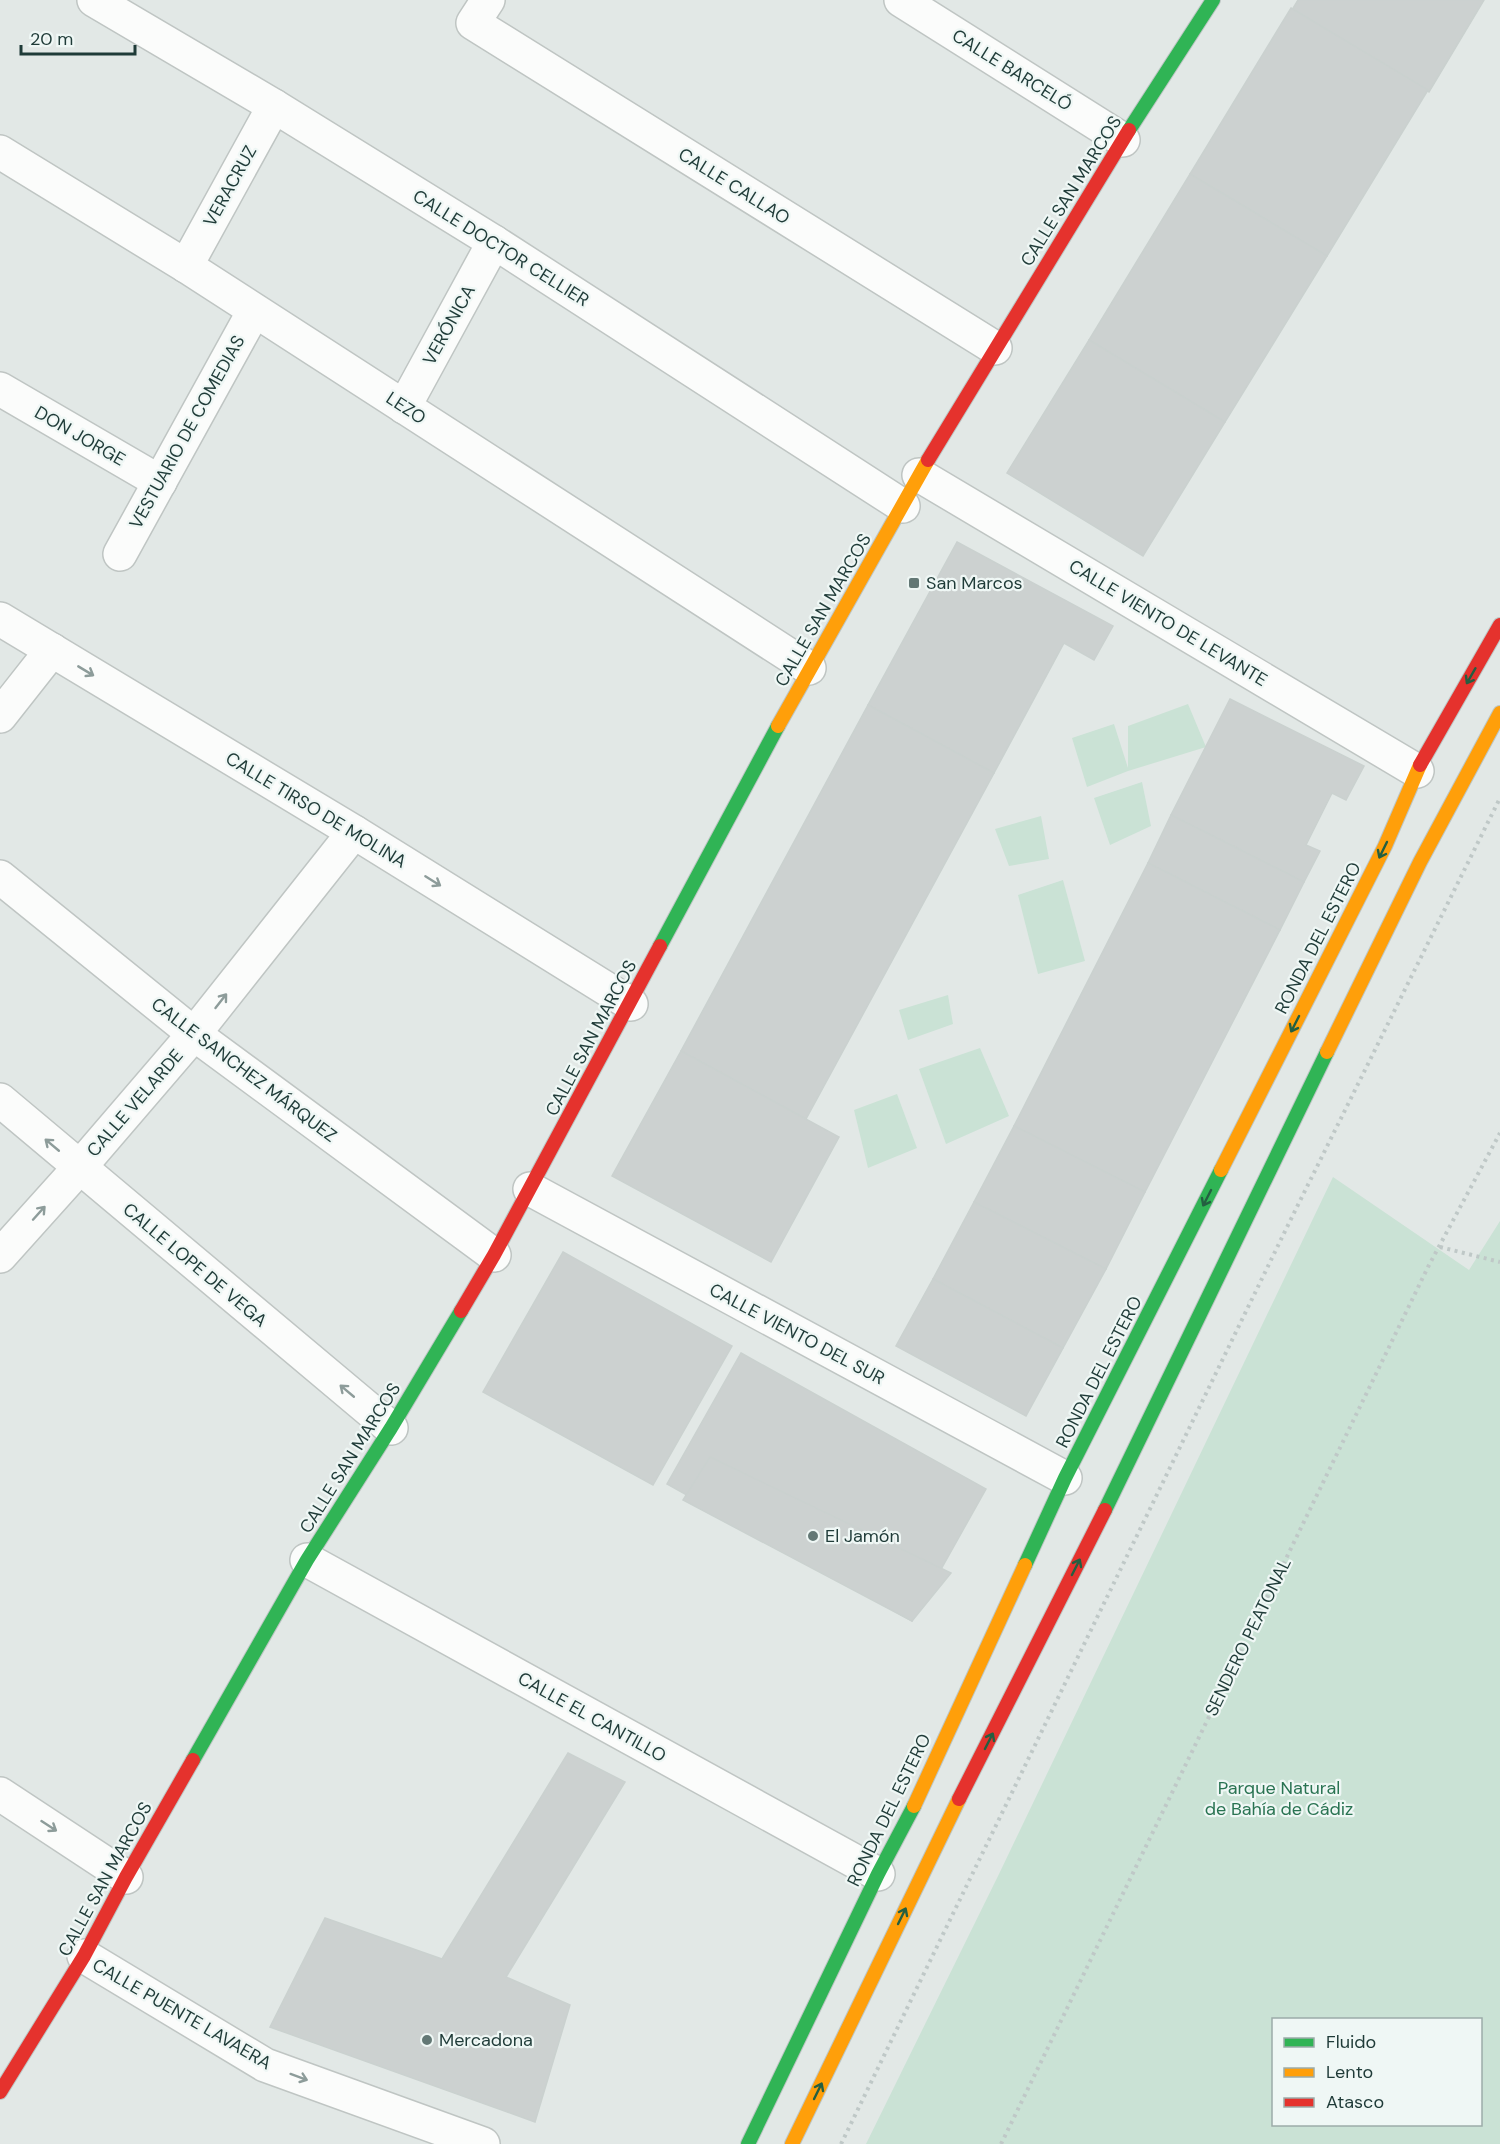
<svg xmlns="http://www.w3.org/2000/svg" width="1500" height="2144" font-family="'DM Sans',sans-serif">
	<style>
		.green { fill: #cae2d5; fill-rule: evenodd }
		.building { fill: #ccd1d0; stroke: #cad1cf; stroke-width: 1.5 }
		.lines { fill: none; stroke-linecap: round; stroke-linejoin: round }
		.street-casing { stroke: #bfc5c3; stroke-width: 36 }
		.fast-casing { stroke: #bdc6c4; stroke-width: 16 }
		.slow-casing { stroke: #bdc6c4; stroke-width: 16 }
		.jam-casing { stroke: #bdc6c4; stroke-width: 16 }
		.path { stroke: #bfc8c7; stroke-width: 4; stroke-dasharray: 3 4.5; stroke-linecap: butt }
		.street { stroke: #fbfcfb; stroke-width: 33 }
		.fast { stroke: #30b455; stroke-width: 14 }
		.slow { stroke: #ff9f0a; stroke-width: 14 }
		.jam { stroke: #e5322d; stroke-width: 14 }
		.oneway { stroke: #8d9c9a }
		.oneway2 { stroke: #245f41 }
		.poi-dot { fill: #637875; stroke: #eff7f5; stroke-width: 2 }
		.labels { text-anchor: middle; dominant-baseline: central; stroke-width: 4.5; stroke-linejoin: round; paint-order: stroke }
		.street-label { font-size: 18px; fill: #1f3b38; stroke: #eff7f5 }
		.poi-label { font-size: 18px; fill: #1f3b38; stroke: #eff7f5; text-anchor: start }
		.park-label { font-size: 18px; fill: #297352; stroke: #eff7f5 }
	</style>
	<rect width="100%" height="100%" fill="#e2e8e6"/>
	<g class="green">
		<path d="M1188,704L1206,747L1128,771L1087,787L1072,738L1114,724L1128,768V726Z"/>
		<path d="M1142,782L1151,826L1110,845L1094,798Z"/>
		<path d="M1041,816L1049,859L1009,866L995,829Z"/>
		<path d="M1063,880L1085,961L1038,974L1018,895Z"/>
		<path d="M948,995L953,1024L908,1040L899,1010Z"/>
		<path d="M980,1048L1009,1116L946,1144L919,1069Z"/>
		<path d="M897,1094L917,1148L868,1168L854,1110Z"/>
		<path d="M1333,1177L1469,1270L1500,1221V2144H866L999,1874ZM1274,2020H1480V2124H1274Z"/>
	</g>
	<g class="building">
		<path d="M1298,0H1484L1429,92L1292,10Z"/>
		<path d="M1291,8L1428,90L1327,256L1190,174Z"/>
		<path d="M1190,174L1327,256L1225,422L1089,340Z"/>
		<path d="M1089,340L1225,422L1143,556L1007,473Z"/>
		<path d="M957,542L1113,626L1094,660L1064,643L994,773L868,705Z"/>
		<path d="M1230,699L1364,766L1346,800L1332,793L1306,845L1320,851L1304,882L1171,815Z"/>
		<path d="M868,705L994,773L806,1119L681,1051Z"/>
		<path d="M1171,815L1304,882L1280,930L1148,863Z"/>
		<path d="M1148,863L1280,930L1145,1192L1014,1126Z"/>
		<path d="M681,1051L839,1137L771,1262L612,1176Z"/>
		<path d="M1014,1126L1145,1192L1106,1269L974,1202Z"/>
		<path d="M974,1202L1106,1269L1063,1348L933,1279Z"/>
		<path d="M563,1252L732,1346L653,1485L483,1392Z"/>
		<path d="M933,1279L1063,1348L1026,1416L896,1346Z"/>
		<path d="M741,1353L986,1489L912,1621L667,1484Z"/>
		<path d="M710,1457L951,1573L912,1621L683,1500Z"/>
		<path d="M568,1753L625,1782L506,1977L570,2005L535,2122L270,2027L325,1918L442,1959Z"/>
	</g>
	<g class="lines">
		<defs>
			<g id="street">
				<path d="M94,0L274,106L494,242L903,506"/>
				<path d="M488,0L473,23L995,348"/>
				<path d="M901,0L1123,140"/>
				<path d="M0,152L186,266L809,668"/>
				<path d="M186,266L274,106"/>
				<path d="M0,389L160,482"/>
				<path d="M404,407L494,242"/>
				<path d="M919,475L1417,771"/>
				<path d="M120,554L254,311"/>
				<path d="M0,619L354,832L631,1004"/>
				<path d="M0,716L52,650"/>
				<path d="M0,877L194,1034L494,1255"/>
				<path d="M0,1100L391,1428"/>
				<path d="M530,1189L1065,1478"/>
				<path d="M0,1256L79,1168L194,1034L354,832"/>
				<path d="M307,1560L878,1874"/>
				<path d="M0,1794L126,1877"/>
				<path d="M84,1956L265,2065L483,2144"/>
			</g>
			<g id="fast">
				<path d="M1129,130L1213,0"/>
				<path d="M660,946L778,726"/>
				<path d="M1105,1510L1327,1052"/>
				<path d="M1025,1565L1065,1478L1221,1170"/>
				<path d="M193,1760L307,1560L391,1428L461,1311"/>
				<path d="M748,2144L878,1874L914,1806"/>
			</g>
			<g id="slow">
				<path d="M778,726L928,460"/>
				<path d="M1327,1052L1420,862L1500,713"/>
				<path d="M1221,1170L1385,846L1420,765"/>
				<path d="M914,1806L1025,1565"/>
				<path d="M792,2144L959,1799"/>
			</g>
			<g id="jam">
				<path d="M928,460L1129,130"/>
				<path d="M1420,765L1500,625"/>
				<path d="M461,1311L494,1255L660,946"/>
				<path d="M959,1799L1105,1510"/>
				<path d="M0,2092L84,1956L126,1877L193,1760"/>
			</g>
		</defs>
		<use href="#street" class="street-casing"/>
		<use href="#fast" class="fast-casing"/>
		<use href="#slow" class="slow-casing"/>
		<use href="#jam" class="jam-casing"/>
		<g class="path">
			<path d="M1440,1247L1500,1262"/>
			<path d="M841,2144L1289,1223L1500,798"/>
			<path d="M1001,2144L1428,1267L1500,1133"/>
		</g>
		<use href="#street" class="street"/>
		<use href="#fast" class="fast"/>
		<use href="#slow" class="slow"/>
		<use href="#jam" class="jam"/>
	</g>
	<defs><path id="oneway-shaft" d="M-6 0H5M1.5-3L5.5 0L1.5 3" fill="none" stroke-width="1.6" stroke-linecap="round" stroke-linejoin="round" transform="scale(1.5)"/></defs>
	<g class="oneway">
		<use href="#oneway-shaft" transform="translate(86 671) rotate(31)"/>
		<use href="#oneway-shaft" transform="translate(433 881) rotate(32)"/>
		<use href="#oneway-shaft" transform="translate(221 1001) rotate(-52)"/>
		<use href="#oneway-shaft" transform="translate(52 1145) rotate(-140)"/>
		<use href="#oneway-shaft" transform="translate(39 1213) rotate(-48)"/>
		<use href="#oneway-shaft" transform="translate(347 1391) rotate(-140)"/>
		<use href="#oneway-shaft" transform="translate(49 1826) rotate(33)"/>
		<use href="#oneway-shaft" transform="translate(299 2077) rotate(20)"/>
	</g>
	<g class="oneway2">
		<use href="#oneway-shaft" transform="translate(1471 676) rotate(120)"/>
		<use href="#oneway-shaft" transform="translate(1383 850) rotate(116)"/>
		<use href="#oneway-shaft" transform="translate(1295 1024) rotate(117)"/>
		<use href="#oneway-shaft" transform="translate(1207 1198) rotate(117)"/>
		<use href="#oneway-shaft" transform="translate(1076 1567) rotate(-63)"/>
		<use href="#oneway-shaft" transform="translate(989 1741) rotate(-63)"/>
		<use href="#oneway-shaft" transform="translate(902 1916) rotate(-64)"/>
		<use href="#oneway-shaft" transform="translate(818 2091) rotate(-64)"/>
	</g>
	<g class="poi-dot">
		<rect x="908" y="577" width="12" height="12" rx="3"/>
		<circle cx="813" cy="1536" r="6"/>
		<circle cx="427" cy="2040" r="6"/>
	</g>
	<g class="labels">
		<g class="street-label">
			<text transform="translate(1012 70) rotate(32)">CALLE BARCELÓ</text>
			<text transform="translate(230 186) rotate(-61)">VERACRUZ</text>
			<text transform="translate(734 186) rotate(32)">CALLE CALLAO</text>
			<text transform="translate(1071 191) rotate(-58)">CALLE SAN MARCOS</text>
			<text transform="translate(501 248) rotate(32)">CALLE DOCTOR CELLIER</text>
			<text transform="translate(449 325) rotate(-61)">VERÓNICA</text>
			<text transform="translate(406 408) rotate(33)">LEZO</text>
			<text transform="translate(187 432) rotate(-61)">VESTUARIO DE COMEDIAS</text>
			<text transform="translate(80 436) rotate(30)">DON JORGE</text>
			<text transform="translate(823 610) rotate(-60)">CALLE SAN MARCOS</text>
			<text transform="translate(1168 623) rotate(31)">CALLE VIENTO DE LEVANTE</text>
			<text transform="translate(316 810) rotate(31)">CALLE TIRSO DE MOLINA</text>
			<text transform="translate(1318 938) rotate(-63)">RONDA DEL ESTERO</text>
			<text transform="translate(591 1038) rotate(-62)">CALLE SAN MARCOS</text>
			<text transform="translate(244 1070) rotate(37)">CALLE SANCHEZ MÁRQUEZ</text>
			<text transform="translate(135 1103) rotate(-49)">CALLE VELARDE</text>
			<text transform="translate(195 1265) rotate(40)">CALLE LOPE DE VEGA</text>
			<text transform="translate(797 1334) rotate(28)">CALLE VIENTO DEL SUR</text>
			<text transform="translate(1099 1372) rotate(-63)">RONDA DEL ESTERO</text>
			<text transform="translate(350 1458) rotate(-58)">CALLE SAN MARCOS</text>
			<text transform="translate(1248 1637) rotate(-64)">SENDERO PEATONAL</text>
			<text transform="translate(592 1717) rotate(29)">CALLE EL CANTILLO</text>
			<text transform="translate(889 1810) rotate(-64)">RONDA DEL ESTERO</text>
			<text transform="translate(105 1879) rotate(-61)">CALLE SAN MARCOS</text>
			<text transform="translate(182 2014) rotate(30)">CALLE PUENTE LAVAERA</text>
		</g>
		<g class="poi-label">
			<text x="926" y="583">San Marcos</text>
			<text x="825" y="1536">El Jamón</text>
			<text x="439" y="2040">Mercadona</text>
		</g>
		<g class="park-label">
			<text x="1279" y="1788">Parque Natural<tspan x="1279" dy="21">de Bahía de Cádiz</tspan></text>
		</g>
	</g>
	<rect x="1272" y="2018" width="210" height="108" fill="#eff7f5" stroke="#9caca9" stroke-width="1.5"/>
	<rect x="1284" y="2038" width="30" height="9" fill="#30b455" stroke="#9caca9" stroke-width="1.5"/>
	<text x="1326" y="2048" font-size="18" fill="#1f3b38">Fluido</text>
	<rect x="1284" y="2068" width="30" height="9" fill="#ff9f0a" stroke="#9caca9" stroke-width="1.5"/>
	<text x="1326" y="2078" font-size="18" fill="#1f3b38">Lento</text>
	<rect x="1284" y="2098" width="30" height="9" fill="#e5322d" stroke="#9caca9" stroke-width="1.5"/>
	<text x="1326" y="2108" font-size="18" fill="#1f3b38">Atasco</text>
	<path d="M21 45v9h114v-9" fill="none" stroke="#1f3b38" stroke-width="3"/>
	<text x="30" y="45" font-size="18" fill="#1f3b38" stroke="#eff7f5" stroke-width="4.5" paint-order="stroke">20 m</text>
</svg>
